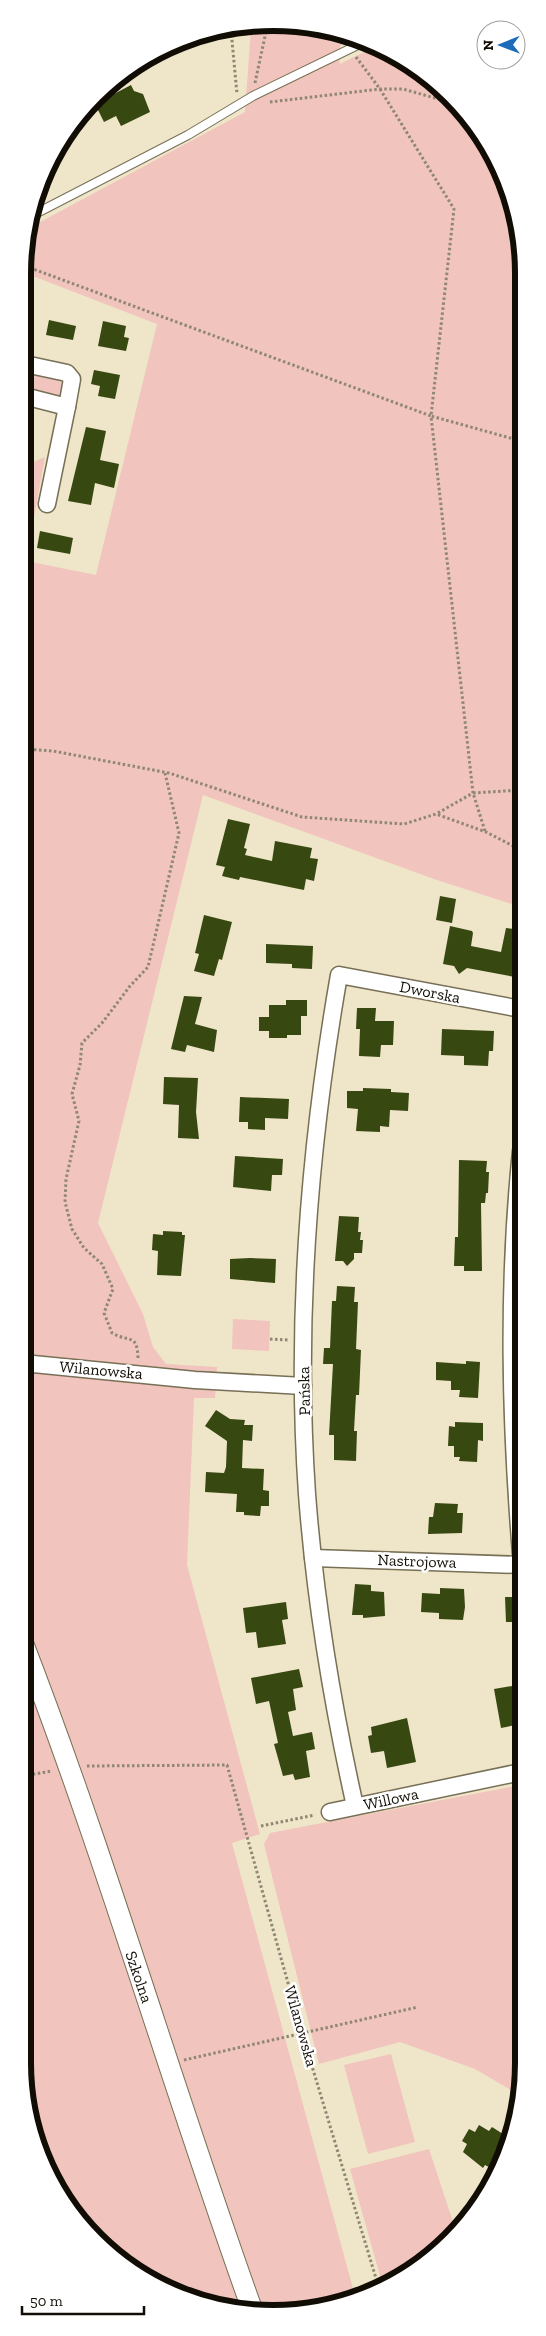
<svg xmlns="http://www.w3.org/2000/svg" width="546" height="2336" font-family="'Zilla Slab',serif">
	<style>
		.green { fill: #f1c4bd }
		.building { fill: #384811 }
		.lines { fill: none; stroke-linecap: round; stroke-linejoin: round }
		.service-casing { stroke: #776f56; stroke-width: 10 }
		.minor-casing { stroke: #776f56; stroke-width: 19 }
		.tertiary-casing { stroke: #776f56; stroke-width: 22 }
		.path { stroke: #8f8774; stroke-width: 3; stroke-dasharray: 2.5 2.5; stroke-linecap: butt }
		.service { stroke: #fff; stroke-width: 8 }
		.minor { stroke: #fff; stroke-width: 16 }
		.tertiary { stroke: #fff; stroke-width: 20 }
		.labels { text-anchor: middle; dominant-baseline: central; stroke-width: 5; stroke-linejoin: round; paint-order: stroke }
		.street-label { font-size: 16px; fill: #110d05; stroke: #fff }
		.rim { fill: none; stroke: #110d05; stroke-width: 6 }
	</style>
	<rect width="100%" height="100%" fill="#efe5c9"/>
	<g class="green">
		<path d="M306,25L346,37L338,50L340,64L376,46L384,48L450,96L498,162L521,241V907L434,879L203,795L98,1223L143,1314L153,1347L166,1364L217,1367L215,1398H194L187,1565L260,1834L232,1843L355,2296L338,2305L256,2313L162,2288L85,2228L41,2159L23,2063L24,466L45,457L26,561L96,575L157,324L25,273V240L29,228L245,112L251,28Z"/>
		<path d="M25,373L60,380L64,386L61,395L56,397L25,390Z"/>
		<path d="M233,1319L270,1321L269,1351L232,1349Z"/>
		<path d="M521,1785V2096L475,2069L400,2042L319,2064L264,1844L270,1833Z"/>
		<path d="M391,2054L415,2142L368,2154L344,2065Z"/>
		<path d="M429,2149L455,2228L426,2262L382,2283L350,2169Z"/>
	</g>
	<g class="building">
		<path d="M131,85L134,91L143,94L150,112L121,126L116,116L104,122L95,104Z"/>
		<path d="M49,320L76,326L73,340L46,335Z"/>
		<path d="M103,321L126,326L124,337L129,338L126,351L98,346Z"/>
		<path d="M94,370L120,375L115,399L98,396L100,386L91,384Z"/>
		<path d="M86,427L106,431L100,460L119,464L114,488L95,483L91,505L68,501Z"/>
		<path d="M40,531L73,538L70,554L37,548Z"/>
		<path d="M228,819L250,824L244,848L247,849L245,855L272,861L275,841L312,848L310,858L318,859L314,881L306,879L304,890L240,877L239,880L222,876L225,867L216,865Z"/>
		<path d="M440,896L456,899L452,923L436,920Z"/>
		<path d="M204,915L232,922L222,960L219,959L214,976L194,971L199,954L195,953Z"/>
		<path d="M450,926L472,931L473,933L471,946L501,952L506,928L521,930V963L518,962L515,977L467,968L459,974L454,966L443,964Z"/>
		<path d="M266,944L313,946L312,969L292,968V964L266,963Z"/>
		<path d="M184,996L202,997L195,1024L217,1030L214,1052L187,1045L185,1052L171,1049Z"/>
		<path d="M286,1000H307V1016H301V1035H287V1038H269V1031H259V1017H269V1005H286Z"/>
		<path d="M357,1008H376L375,1021H394L393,1045H381L380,1057L359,1056L360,1029H356Z"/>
		<path d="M442,1029L494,1031L493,1051H489L488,1066L464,1065V1056L441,1055Z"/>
		<path d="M164,1077L198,1078L196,1112L199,1139L178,1138L179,1105L163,1104Z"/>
		<path d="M363,1088L391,1089V1092L409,1093L408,1111L390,1110L389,1127L380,1126V1132L356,1131L358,1109L347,1108V1091H363Z"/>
		<path d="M240,1097L289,1099L288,1119L265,1118V1130L248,1129V1122H239Z"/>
		<path d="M235,1156L283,1159L282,1175H272L271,1191L233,1187Z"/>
		<path d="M459,1160L487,1161L486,1172H489L488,1193H486L485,1203H481L482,1271H464V1266H454L455,1237H458Z"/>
		<path d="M339,1216L359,1217L358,1232H361L360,1240H363L362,1253H354V1259L347,1266L343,1261H335Z"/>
		<path d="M163,1231L182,1232V1235H185L181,1276L157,1275L158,1251L152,1250L153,1234L163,1235Z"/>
		<path d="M250,1258L276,1259L275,1283L230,1279V1259Z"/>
		<path d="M337,1286L355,1287L354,1302H358L356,1349L361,1350L359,1395H356L354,1431H357L356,1461L334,1460V1435H329L333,1364H323L324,1348H330L332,1301H336Z"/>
		<path d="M466,1361L480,1362L478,1398L459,1397L460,1390H451V1381L436,1380V1362L466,1364Z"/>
		<path d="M216,1410L230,1419L245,1420L244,1425H253L252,1441L243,1440L242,1468L264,1469L263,1490L269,1491V1506H261L260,1516L244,1515V1512H236L237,1494L205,1492L206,1472L224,1473L226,1467L227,1441L205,1426Z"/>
		<path d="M455,1422L483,1423V1441L478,1440L477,1462L459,1461L460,1457H454V1446H448L449,1426L455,1427Z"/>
		<path d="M435,1503L458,1504L457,1513H463L462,1533L428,1534L429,1517H433Z"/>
		<path d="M355,1584L371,1585V1591L384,1592L385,1616L363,1618V1615H352Z"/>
		<path d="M440,1588L464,1589L465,1607L463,1620L439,1619V1613L421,1612L422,1593L440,1594Z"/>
		<path d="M505,1597H521V1622H506Z"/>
		<path d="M286,1602L288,1619L282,1620L286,1644L258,1648L256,1632L246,1633L243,1608Z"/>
		<path d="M299,1669L303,1687L293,1689L296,1710L288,1712L293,1736L312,1732L315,1749L306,1751L310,1777L295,1780L293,1774L283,1776L274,1744L278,1743L269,1701L256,1704L251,1678Z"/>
		<path d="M512,1686L515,1698L521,1696V1724L501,1728L494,1689Z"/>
		<path d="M407,1718L416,1762L387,1768L384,1751L371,1753L368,1736L372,1735L371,1727Z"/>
		<path d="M479,2125L489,2131L492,2127L503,2134L501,2138L506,2141L496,2171L485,2165L483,2168L463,2152L467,2144L462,2141L469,2129L475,2132Z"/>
	</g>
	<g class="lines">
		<defs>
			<path id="service" d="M33,215L188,135L253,96L364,42"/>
			<g id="minor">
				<path d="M24,396L67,407L72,379L67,373L25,364"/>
				<path d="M47,504L67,407"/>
				<path d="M23,1363L195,1380L303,1386"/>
				<path d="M521,1554C510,1418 507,1287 521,1151"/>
				<path d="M313,1558L521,1565"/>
				<path d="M355,1806C332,1703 315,1600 307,1494C295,1320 309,1147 339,975L521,1009"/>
				<path d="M330,1812L521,1772"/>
			</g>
			<path id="tertiary" d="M23,1643C108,1863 173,2090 253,2312"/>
		</defs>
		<use href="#service" class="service-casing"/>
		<use href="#minor" class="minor-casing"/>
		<use href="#tertiary" class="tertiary-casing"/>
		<g class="path">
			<path d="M231,30L237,94"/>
			<path d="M356,57L380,89L454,209L431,416L521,441"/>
			<path d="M255,83L267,27"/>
			<path d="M270,102L380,89H403L456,104"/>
			<path d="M25,266L431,416L473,793L436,814"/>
			<path d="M24,749L53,751L169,773L302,817L404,824L436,814L486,832L521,850"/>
			<path d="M485,831L473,793L521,790"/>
			<path d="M270,1339L289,1340"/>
			<path d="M138,1358C137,1333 130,1343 112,1333L104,1313L113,1289L102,1264L84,1248L72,1229L65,1202L66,1179L79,1121L72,1094L80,1065L82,1043L102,1023L130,986L148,967L179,833L165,773"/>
			<path d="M87,1766L227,1765L302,2033L378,2285"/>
			<path d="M23,1776L52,1771"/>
			<path d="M261,1826L315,1815"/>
			<path d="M184,2060L418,2007"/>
		</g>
		<use href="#service" class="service"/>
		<use href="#minor" class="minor"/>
		<use href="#tertiary" class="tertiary"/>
	</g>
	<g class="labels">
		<g class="street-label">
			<text transform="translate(430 992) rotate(11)">Dworska</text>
			<text transform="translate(101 1370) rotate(5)">Wilanowska</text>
			<text transform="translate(304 1391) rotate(-91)">Pańska</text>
			<text transform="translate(417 1561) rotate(2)">Nastrojowa</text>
			<text transform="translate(391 1799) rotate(-12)">Willowa</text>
			<text transform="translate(139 1977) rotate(71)">Szkolna</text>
			<text transform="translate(301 2026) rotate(74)">Wilanowska</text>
		</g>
	</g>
	<path d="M0 0H546V2336H0ZM273 31H273A242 242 0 0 1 515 273V2063A242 242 0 0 1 273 2305H273A242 242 0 0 1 31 2063V273A242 242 0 0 1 273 31Z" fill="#fff" fill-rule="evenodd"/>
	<path class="rim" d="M273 31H273A242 242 0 0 1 515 273V2063A242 242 0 0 1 273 2305H273A242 242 0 0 1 31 2063V273A242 242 0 0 1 273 31Z"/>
	<g transform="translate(501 45) rotate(269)"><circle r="24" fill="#ffffff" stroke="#a09e9b"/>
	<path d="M0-4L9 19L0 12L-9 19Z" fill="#1e6bba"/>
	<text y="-8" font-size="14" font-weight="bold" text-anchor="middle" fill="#110d05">N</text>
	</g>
	<path d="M22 2306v8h122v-8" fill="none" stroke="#110d05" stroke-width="2.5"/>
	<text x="30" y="2306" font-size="15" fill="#110d05" stroke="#ffffff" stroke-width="4" paint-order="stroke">50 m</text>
</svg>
